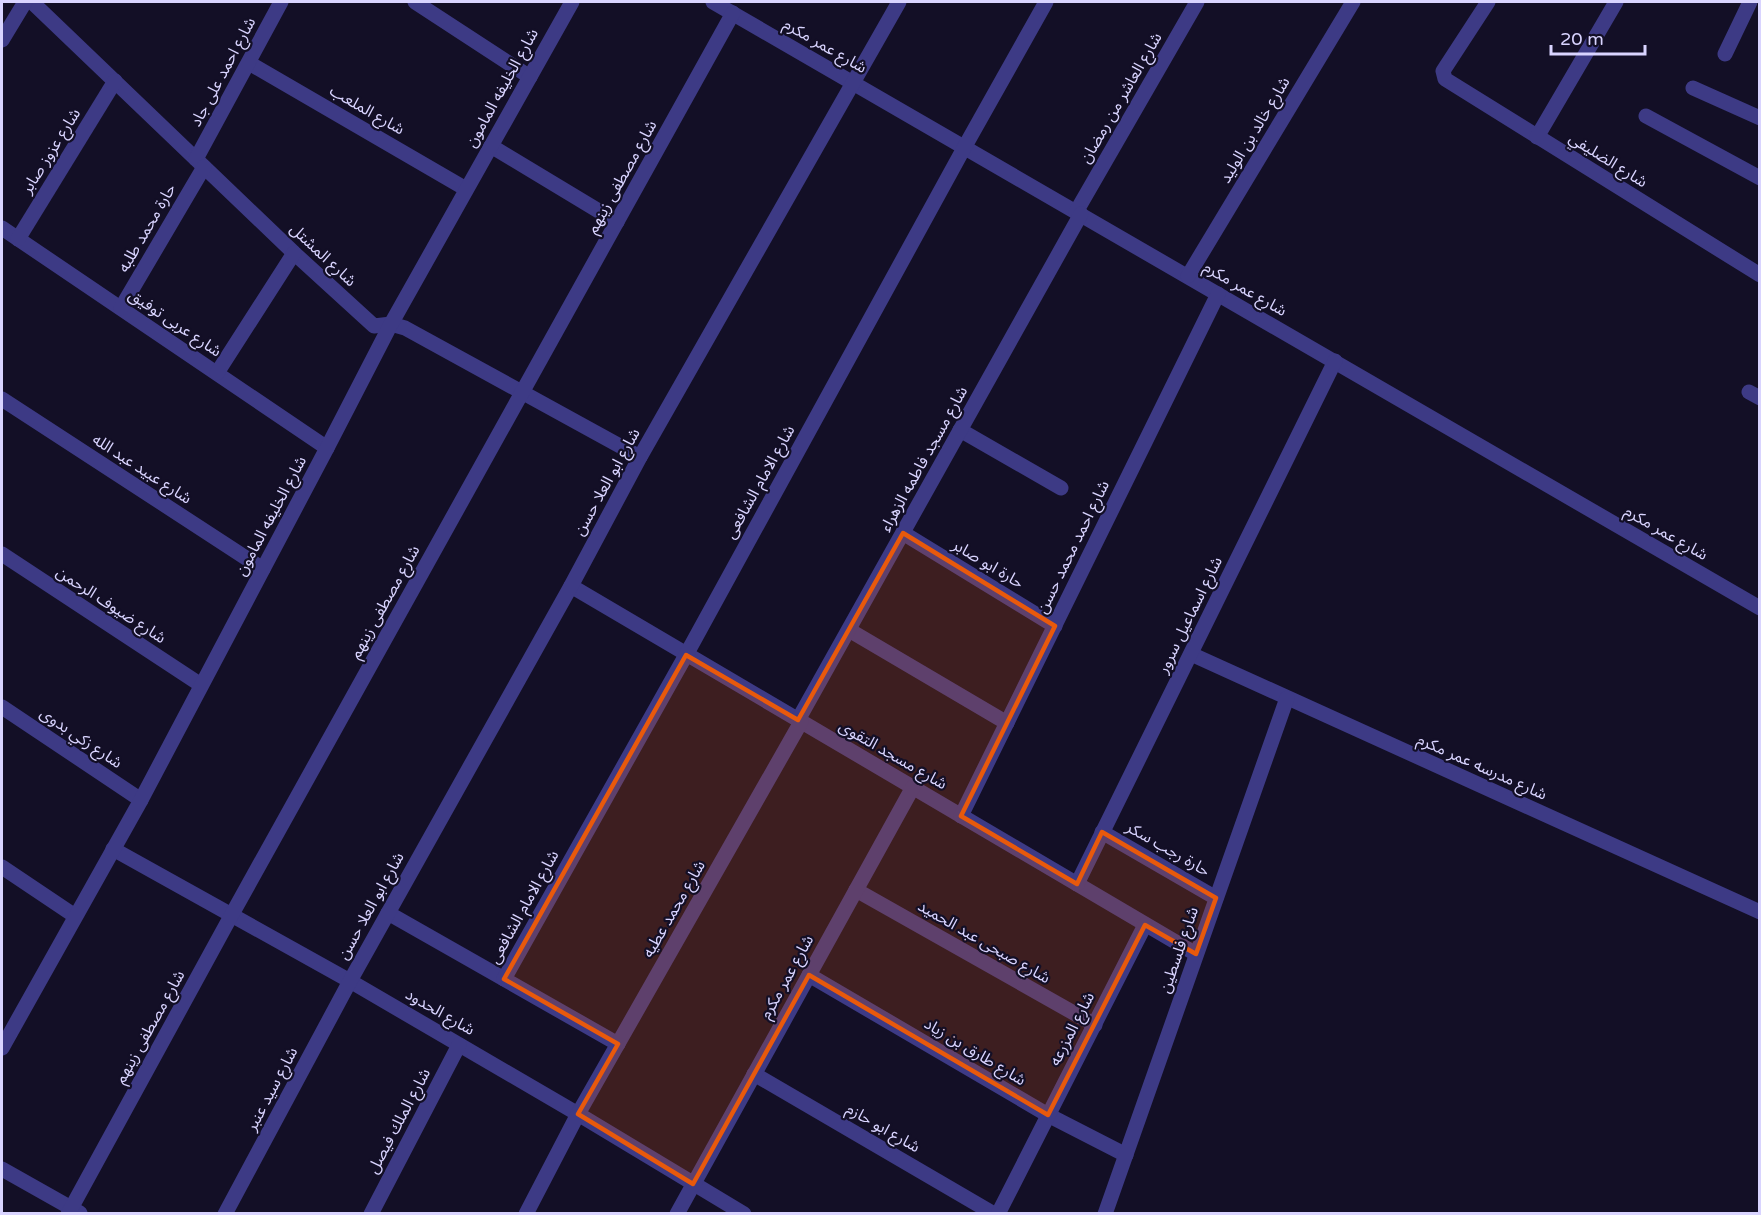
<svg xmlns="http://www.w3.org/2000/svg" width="1761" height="1215" font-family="'Varela Round','Noto Sans Arabic',sans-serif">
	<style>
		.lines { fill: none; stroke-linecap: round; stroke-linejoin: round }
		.service { stroke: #3d3a85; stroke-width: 15 }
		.minor { stroke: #3d3a85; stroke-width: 15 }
		.marked { fill: #e8590c; fill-opacity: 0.2; stroke: #e8590c; stroke-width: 4.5; stroke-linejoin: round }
		.labels { text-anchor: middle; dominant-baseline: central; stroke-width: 4.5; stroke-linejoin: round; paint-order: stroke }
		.street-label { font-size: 16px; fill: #d9d4ff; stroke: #130f26 }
	</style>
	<rect width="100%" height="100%" fill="#130f26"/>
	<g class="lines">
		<path class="service" d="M1749,392L1760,398"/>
		<g class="minor">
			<path d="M32,2L294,253L374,326L391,324L405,328L640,457"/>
			<path d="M415,2L530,77"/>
			<path d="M713,2L1760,608"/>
			<path d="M1488,2L1443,71L1445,79L1760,275"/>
			<path d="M2,40L25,2"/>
			<path d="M1725,54L1750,2"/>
			<path d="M249,63L466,189"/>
			<path d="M1693,88L1760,118"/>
			<path d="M1646,116L1760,178"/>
			<path d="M1537,137L1616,2"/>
			<path d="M491,146L617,222"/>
			<path d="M196,159L281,2"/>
			<path d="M1076,212L1197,2"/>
			<path d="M2,228L327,448"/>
			<path d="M18,239L115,81"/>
			<path d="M1188,276L1353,2"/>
			<path d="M121,308L204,167"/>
			<path d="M217,373L294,253"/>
			<path d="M2,399L263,569"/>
			<path d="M960,430L1061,488"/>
			<path d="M903,533L1055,626"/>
			<path d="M2,554L201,685"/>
			<path d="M571,586L1196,954"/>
			<path d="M849,630L1007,723"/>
			<path d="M1191,654L1760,912"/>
			<path d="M2,707L141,800"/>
			<path d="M798,720L1081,214"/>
			<path d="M961,816L1218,294"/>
			<path d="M1102,832L1216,898"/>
			<path d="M113,849L350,981L578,1114L744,1214"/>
			<path d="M2,867L75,916"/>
			<path d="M1077,884L1335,361"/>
			<path d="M856,890L1095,1025"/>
			<path d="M388,913L618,1044"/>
			<path d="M809,975L1048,1115L1126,1155"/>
			<path d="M504,979L686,655L964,148L1046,2"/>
			<path d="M2,1048L141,800L327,448L391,324L572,2"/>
			<path d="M754,1074L994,1214"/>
			<path d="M2,1169L80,1213"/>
			<path d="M68,1214L231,916L733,13"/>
			<path d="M225,1214L350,981L571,586L640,457L899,2"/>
			<path d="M371,1214L459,1045"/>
			<path d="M526,1214L578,1114L801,722"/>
			<path d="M677,1214L913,787"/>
			<path d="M998,1214L1145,925"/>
			<path d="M1105,1214L1287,698"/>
		</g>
	</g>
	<path class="marked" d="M903,533L1055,626L961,816L1077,884L1102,832L1216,898L1196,954L1145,925L1048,1115L809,975L693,1184L578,1114L618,1044L504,979L686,655L798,720Z"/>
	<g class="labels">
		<g class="street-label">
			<text transform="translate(825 46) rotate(30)">شارع عمر مكرم</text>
			<text transform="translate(223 72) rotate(-62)">شارع احمد على جاد</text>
			<text transform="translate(502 88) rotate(-61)">شارع الخليفه المامون</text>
			<text transform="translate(1121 98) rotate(-60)">شارع العاشر من رمضان</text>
			<text transform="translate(367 110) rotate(30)">شارع الملعب</text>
			<text transform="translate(1255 130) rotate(-59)">شارع خالد بن الوليد</text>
			<text transform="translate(51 151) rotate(-58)">شارع عزوز صابر</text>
			<text transform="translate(1608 160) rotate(32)">شارع الضليفي</text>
			<text transform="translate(622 177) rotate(-61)">شارع مصطفى زينهم</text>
			<text transform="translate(147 228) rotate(-60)">حارة محمد طلبه</text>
			<text transform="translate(323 255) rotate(43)">شارع المشتل</text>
			<text transform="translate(1245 289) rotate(30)">شارع عمر مكرم</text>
			<text transform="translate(175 323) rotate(34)">شارع عربى توفيق</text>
			<text transform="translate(924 459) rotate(-61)">شارع مسجد فاطمه الزهراء</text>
			<text transform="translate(142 469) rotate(33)">شارع عبيد عبد الله</text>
			<text transform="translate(607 482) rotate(-61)">شارع ابو العلا حسن</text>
			<text transform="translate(760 482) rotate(-61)">شارع الامام الشافعى</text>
			<text transform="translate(271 516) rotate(-62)">شارع الخليفه المامون</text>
			<text transform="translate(1666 533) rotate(30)">شارع عمر مكرم</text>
			<text transform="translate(1073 547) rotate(-64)">شارع احمد محمد حسن</text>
			<text transform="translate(988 564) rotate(31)">حارة ابو صابر</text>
			<text transform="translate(385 602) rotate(-61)">شارع مصطفى زينهم</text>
			<text transform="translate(111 605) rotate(33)">شارع ضيوف الرحمن</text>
			<text transform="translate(1190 615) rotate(-64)">شارع اسماعيل سرور</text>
			<text transform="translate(81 738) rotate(34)">شارع زكي بدوى</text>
			<text transform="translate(893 755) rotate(30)">شارع مسجد التقوى</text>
			<text transform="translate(1482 767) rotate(24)">شارع مدرسه عمر مكرم</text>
			<text transform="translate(1168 849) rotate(30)">حارة رجب سكر</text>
			<text transform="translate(371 906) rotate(-61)">شارع ابو العلا حسن</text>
			<text transform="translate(524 907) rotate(-61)">شارع الامام الشافعى</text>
			<text transform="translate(674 909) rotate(-60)">شارع محمد عطيه</text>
			<text transform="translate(984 942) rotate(30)">شارع صبحى عبد الحميد</text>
			<text transform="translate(1179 950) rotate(-71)">شارع فلسطين</text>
			<text transform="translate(787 977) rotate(-61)">شارع عمر مكرم</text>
			<text transform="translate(440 1012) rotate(30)">شارع الحدود</text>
			<text transform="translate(150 1027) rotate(-61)">شارع مصطفى زينهم</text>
			<text transform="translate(1072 1029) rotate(-63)">شارع المزرعه</text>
			<text transform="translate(975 1052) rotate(31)">شارع طارق بن زياد</text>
			<text transform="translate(272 1089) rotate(-62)">شارع سيد عنبر</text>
			<text transform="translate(399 1121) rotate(-62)">شارع الملك فيصل</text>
			<text transform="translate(883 1128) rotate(30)">شارع ابو حازم</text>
		</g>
	</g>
	<rect width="1761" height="1215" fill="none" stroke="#d9d4ff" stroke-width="6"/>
	<path d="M1551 45v9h94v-9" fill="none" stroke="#d9d4ff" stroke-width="3"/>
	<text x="1560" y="45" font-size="18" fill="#d9d4ff" stroke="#130f26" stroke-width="4.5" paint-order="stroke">20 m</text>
</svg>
